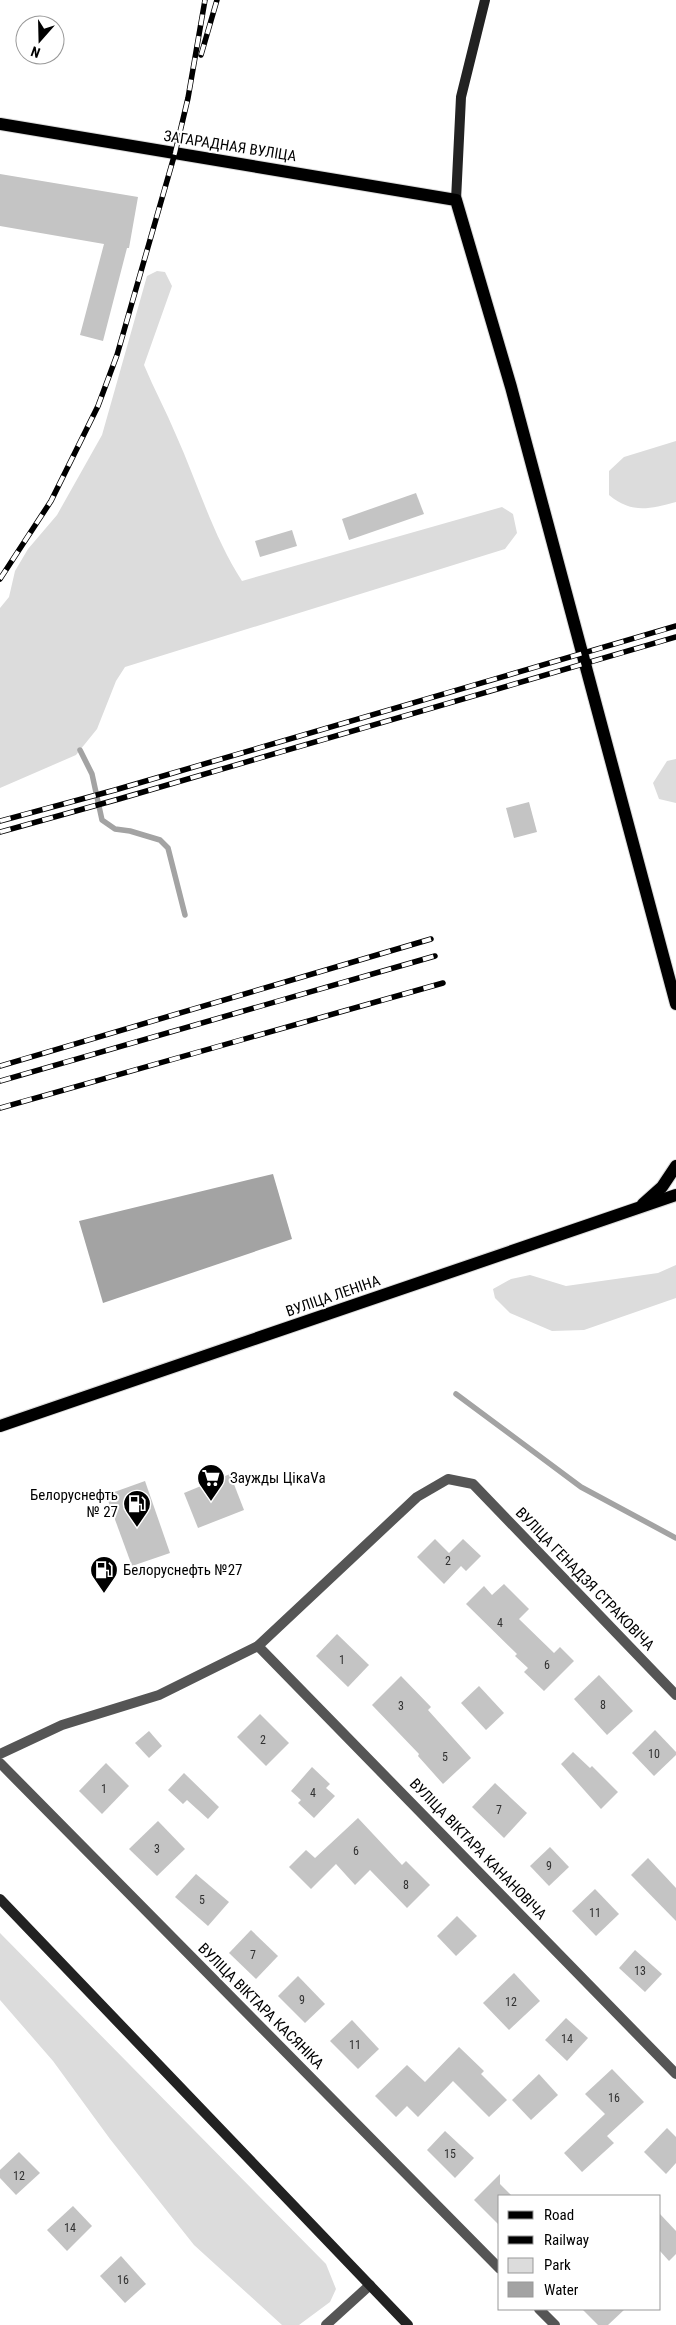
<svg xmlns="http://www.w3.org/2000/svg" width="676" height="2325" font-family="'Roboto Condensed',sans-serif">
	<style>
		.green { fill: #dcdcdc }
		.water { fill: #a3a3a3 }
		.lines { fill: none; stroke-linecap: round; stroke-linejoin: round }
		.stream { stroke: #a3a3a3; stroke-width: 5.5 }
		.building { fill: #c4c4c4 }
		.primary-casing { stroke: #dbdbdb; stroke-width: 14 }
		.street { stroke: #555; stroke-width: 10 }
		.secondary { stroke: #222; stroke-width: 10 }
		.primary { stroke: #000; stroke-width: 12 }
		.rail-casing { stroke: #000; stroke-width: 5.5 }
		.rail { stroke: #fff; stroke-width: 4; stroke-dasharray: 11; stroke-linecap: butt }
		.labels { text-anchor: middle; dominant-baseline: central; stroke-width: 4; stroke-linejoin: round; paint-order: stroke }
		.number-label { font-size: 12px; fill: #313131 }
		.street-label { font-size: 15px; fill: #000; stroke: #fff }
		.poi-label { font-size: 15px; fill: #000; stroke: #fff; text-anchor: start }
	</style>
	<rect width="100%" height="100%" fill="#fff"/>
	<g class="green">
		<path d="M157,271L165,272L172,286L144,365C154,389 166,411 176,435C198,484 213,536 242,581L502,507L513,514L517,533L505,549L125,667L116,681L97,729L76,755L0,788V608L9,597L15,571L28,549L57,515L102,435L147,276Z"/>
		<path d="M676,441V502C649,509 632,514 609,495V471L624,457Z"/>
		<path d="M676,759V803L659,799L653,783L667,761Z"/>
		<path d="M676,1265V1298L584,1330L552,1331L510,1313L495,1298L493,1289L511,1279L530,1275L566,1286L658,1273Z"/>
		<path d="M0,1933L326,2264L336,2289L330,2302L299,2325H282L194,2245L110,2139L53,2061L0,2000Z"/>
	</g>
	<path class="water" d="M273,1174L292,1239L103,1303L79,1221Z"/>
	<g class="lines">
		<g class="stream">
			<path d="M80,750L92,774L102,820L115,829L130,831L160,840L168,848L185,915"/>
			<path d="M456,1394L581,1487L676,1538"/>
		</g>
	</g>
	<g class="building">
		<path d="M0,174L138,197L129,248H127L103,341L80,335L104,244L0,226Z"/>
		<path d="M416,493L424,514L349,540L342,519Z"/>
		<path d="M292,530L297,546L260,557L255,541Z"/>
		<path d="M529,802L537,832L514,838L506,808Z"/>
		<path d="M230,1474L244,1510L198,1528L184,1493Z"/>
		<path d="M145,1481L170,1553L132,1566L106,1495Z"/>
		<path d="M435,1539L449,1553L463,1539L481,1556L466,1571L461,1566L444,1584L417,1557Z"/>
		<path d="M504,1584L529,1609L519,1619L554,1653L560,1647L574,1661L544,1691L524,1672L528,1668L515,1656L517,1654L466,1604L484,1586L492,1595Z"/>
		<path d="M337,1634L369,1665L348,1687L316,1656Z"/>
		<path d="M599,1675L633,1711L607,1735L574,1699Z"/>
		<path d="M401,1676L431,1707L428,1710L471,1758L443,1784L418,1756L419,1754L372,1705Z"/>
		<path d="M479,1686L504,1713L486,1730L461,1703Z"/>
		<path d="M260,1714L289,1743L266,1766L237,1737Z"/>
		<path d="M655,1730L676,1752V1755L654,1776L632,1753Z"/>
		<path d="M149,1731L162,1746L149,1758L135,1743Z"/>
		<path d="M573,1752L590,1768L592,1766L618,1792L601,1809L561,1764Z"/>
		<path d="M106,1763L129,1786L102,1814L79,1791Z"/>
		<path d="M312,1767L330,1784L326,1788L335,1796L314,1818L298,1803L301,1800L291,1791Z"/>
		<path d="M184,1773L219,1807L208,1819L187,1800L183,1804L168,1790Z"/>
		<path d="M495,1783L527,1813L504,1838L472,1807Z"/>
		<path d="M358,1818L402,1865L406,1861L430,1885L407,1908L370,1870L355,1885L336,1864L311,1889L289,1867L306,1850L315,1858Z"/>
		<path d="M158,1821L185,1849L157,1876L129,1849Z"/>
		<path d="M550,1847L569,1867L549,1886L530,1866Z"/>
		<path d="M648,1858L676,1888V1921L631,1875Z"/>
		<path d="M196,1874L229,1902L208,1926L175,1897Z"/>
		<path d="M595,1889L619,1914L596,1936L572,1911Z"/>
		<path d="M457,1916L477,1936L456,1956L437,1936Z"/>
		<path d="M251,1930L278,1956L256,1979L229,1953Z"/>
		<path d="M635,1950L662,1974L645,1992L619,1968Z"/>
		<path d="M514,1973L540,2001L509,2030L483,2003Z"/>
		<path d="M298,1976L325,2004L305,2023L278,1996Z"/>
		<path d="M566,2018L588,2038L567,2061L545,2040Z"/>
		<path d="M352,2020L379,2049L358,2069L330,2041Z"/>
		<path d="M459,2047L484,2071L481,2074L507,2100L489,2117L453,2081L418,2117L407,2106L396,2117L375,2096L407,2065L425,2082Z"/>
		<path d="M612,2069L644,2102L607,2136L614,2143L582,2172L564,2153L605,2114L585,2094Z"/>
		<path d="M539,2074L558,2095L531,2120L512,2100Z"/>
		<path d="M667,2128L676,2137V2163L666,2174L644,2152Z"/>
		<path d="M445,2131L474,2158L455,2178L427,2150Z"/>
		<path d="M19,2152L40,2173L16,2195L0,2178V2170Z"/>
		<path d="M500,2174V2184L512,2196H500V2226L474,2200Z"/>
		<path d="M73,2206L92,2226L67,2251L47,2230Z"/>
		<path d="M660,2214L676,2231V2254L669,2261L660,2251Z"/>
		<path d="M121,2256L146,2284L125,2303L100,2276Z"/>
		<path d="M582,2309H625L608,2325H598Z"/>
	</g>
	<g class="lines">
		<defs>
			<g id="primary">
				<path d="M0,124L456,200L511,387L676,1004"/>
				<path d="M643,1204L662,1187L676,1166"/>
				<path d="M0,1426L676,1195"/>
			</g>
		</defs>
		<use href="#primary" class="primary-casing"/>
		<g class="street">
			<path d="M258,1646L676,2074"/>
			<path d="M0,1754L62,1725L159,1695L258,1646L417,1497L448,1479L473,1484L676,1695"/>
			<path d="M0,1763L500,2269"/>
			<path d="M539,2309L555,2325"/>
			<path d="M326,2325L370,2285"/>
		</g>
		<g class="secondary">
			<path d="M456,200L461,97L485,0"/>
			<path d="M0,1899L408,2325"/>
		</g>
		<use href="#primary" class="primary"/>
		<defs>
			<g id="rail">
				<path d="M201,55L217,0"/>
				<path d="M0,579L51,501L98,406L117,355L175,153L188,98L205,0"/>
				<path d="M0,821L115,790L676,626"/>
				<path d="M0,832L119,799L676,637"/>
				<path d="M0,1066L431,939"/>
				<path d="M0,1081L435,956"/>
				<path d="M0,1108L443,983"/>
			</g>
		</defs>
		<use href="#rail" class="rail-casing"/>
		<use href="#rail" class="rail"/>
	</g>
	<defs>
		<symbol id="supermarket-pin" viewBox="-11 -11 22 30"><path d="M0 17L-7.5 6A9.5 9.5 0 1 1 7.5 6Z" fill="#000" stroke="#fff"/><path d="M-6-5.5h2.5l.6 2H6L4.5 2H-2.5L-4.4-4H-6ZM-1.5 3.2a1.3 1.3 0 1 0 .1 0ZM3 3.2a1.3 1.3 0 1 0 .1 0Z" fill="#fff"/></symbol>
		<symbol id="fuel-pin" viewBox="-11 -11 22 30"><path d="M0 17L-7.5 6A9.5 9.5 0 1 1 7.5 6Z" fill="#000" stroke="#fff"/><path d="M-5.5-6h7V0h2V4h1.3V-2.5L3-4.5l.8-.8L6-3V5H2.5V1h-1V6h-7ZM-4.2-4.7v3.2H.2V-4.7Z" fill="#fff"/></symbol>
	</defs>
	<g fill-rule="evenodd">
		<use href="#supermarket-pin" x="195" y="1462" width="32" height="43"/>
		<use href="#fuel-pin" x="121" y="1488" width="32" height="43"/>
		<use href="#fuel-pin" x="88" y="1554" width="32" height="43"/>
	</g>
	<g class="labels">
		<g class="number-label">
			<text x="448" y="1561">2</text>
			<text x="500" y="1623">4</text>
			<text x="342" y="1660">1</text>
			<text x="547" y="1665">6</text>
			<text x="603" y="1705">8</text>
			<text x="401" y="1706">3</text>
			<text x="263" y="1740">2</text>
			<text x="654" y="1754">10</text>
			<text x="445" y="1757">5</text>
			<text x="104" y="1789">1</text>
			<text x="313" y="1793">4</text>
			<text x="499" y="1810">7</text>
			<text x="157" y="1849">3</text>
			<text x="356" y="1851">6</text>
			<text x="549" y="1866">9</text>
			<text x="406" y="1885">8</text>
			<text x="202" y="1900">5</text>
			<text x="595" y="1913">11</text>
			<text x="253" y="1955">7</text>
			<text x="640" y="1971">13</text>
			<text x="302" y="2000">9</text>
			<text x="511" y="2002">12</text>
			<text x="567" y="2039">14</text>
			<text x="355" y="2045">11</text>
			<text x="614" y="2098">16</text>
			<text x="450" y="2154">15</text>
			<text x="19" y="2176">12</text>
			<text x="70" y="2228">14</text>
			<text x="123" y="2280">16</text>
		</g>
		<g class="street-label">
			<text transform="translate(230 146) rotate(9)">ЗАГАРАДНАЯ ВУЛІЦА</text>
			<text transform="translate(333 1296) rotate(-19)">ВУЛІЦА ЛЕНІНА</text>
			<text transform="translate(585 1579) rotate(46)">ВУЛІЦА ГЕНАДЗЯ СТРАКОВІЧА</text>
			<text transform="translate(478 1849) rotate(46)">ВУЛІЦА ВІКТАРА КАНАНОВІЧА</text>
			<text transform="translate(261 2006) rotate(45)">ВУЛІЦА ВІКТАРА КАСЯНІКА</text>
		</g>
		<g class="poi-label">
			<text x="230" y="1478">Заужды ЦікаVа</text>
			<text x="118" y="1495" text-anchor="end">Белоруснефть<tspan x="118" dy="17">№ 27</tspan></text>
			<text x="123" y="1570">Белоруснефть №27</text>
		</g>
	</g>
	<rect x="498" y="2195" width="162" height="115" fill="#ffffff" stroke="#999999"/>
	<rect x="508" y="2211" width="25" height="8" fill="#000000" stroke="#999999"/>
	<text x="544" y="2220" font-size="15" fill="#000000">Road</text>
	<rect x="508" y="2236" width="25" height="8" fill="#000000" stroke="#999999"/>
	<text x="544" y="2245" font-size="15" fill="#000000">Railway</text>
	<rect x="508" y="2258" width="25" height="15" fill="#dcdcdc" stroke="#999999"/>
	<text x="544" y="2270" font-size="15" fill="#000000">Park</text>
	<rect x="508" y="2282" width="25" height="15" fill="#a3a3a3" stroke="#999999"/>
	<text x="544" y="2295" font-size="15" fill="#000000">Water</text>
	<g transform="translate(40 40) rotate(200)"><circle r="24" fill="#ffffff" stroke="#999999"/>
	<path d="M0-4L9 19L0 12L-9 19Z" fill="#000000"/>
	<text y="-8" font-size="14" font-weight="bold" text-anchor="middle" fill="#000000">N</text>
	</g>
</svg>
